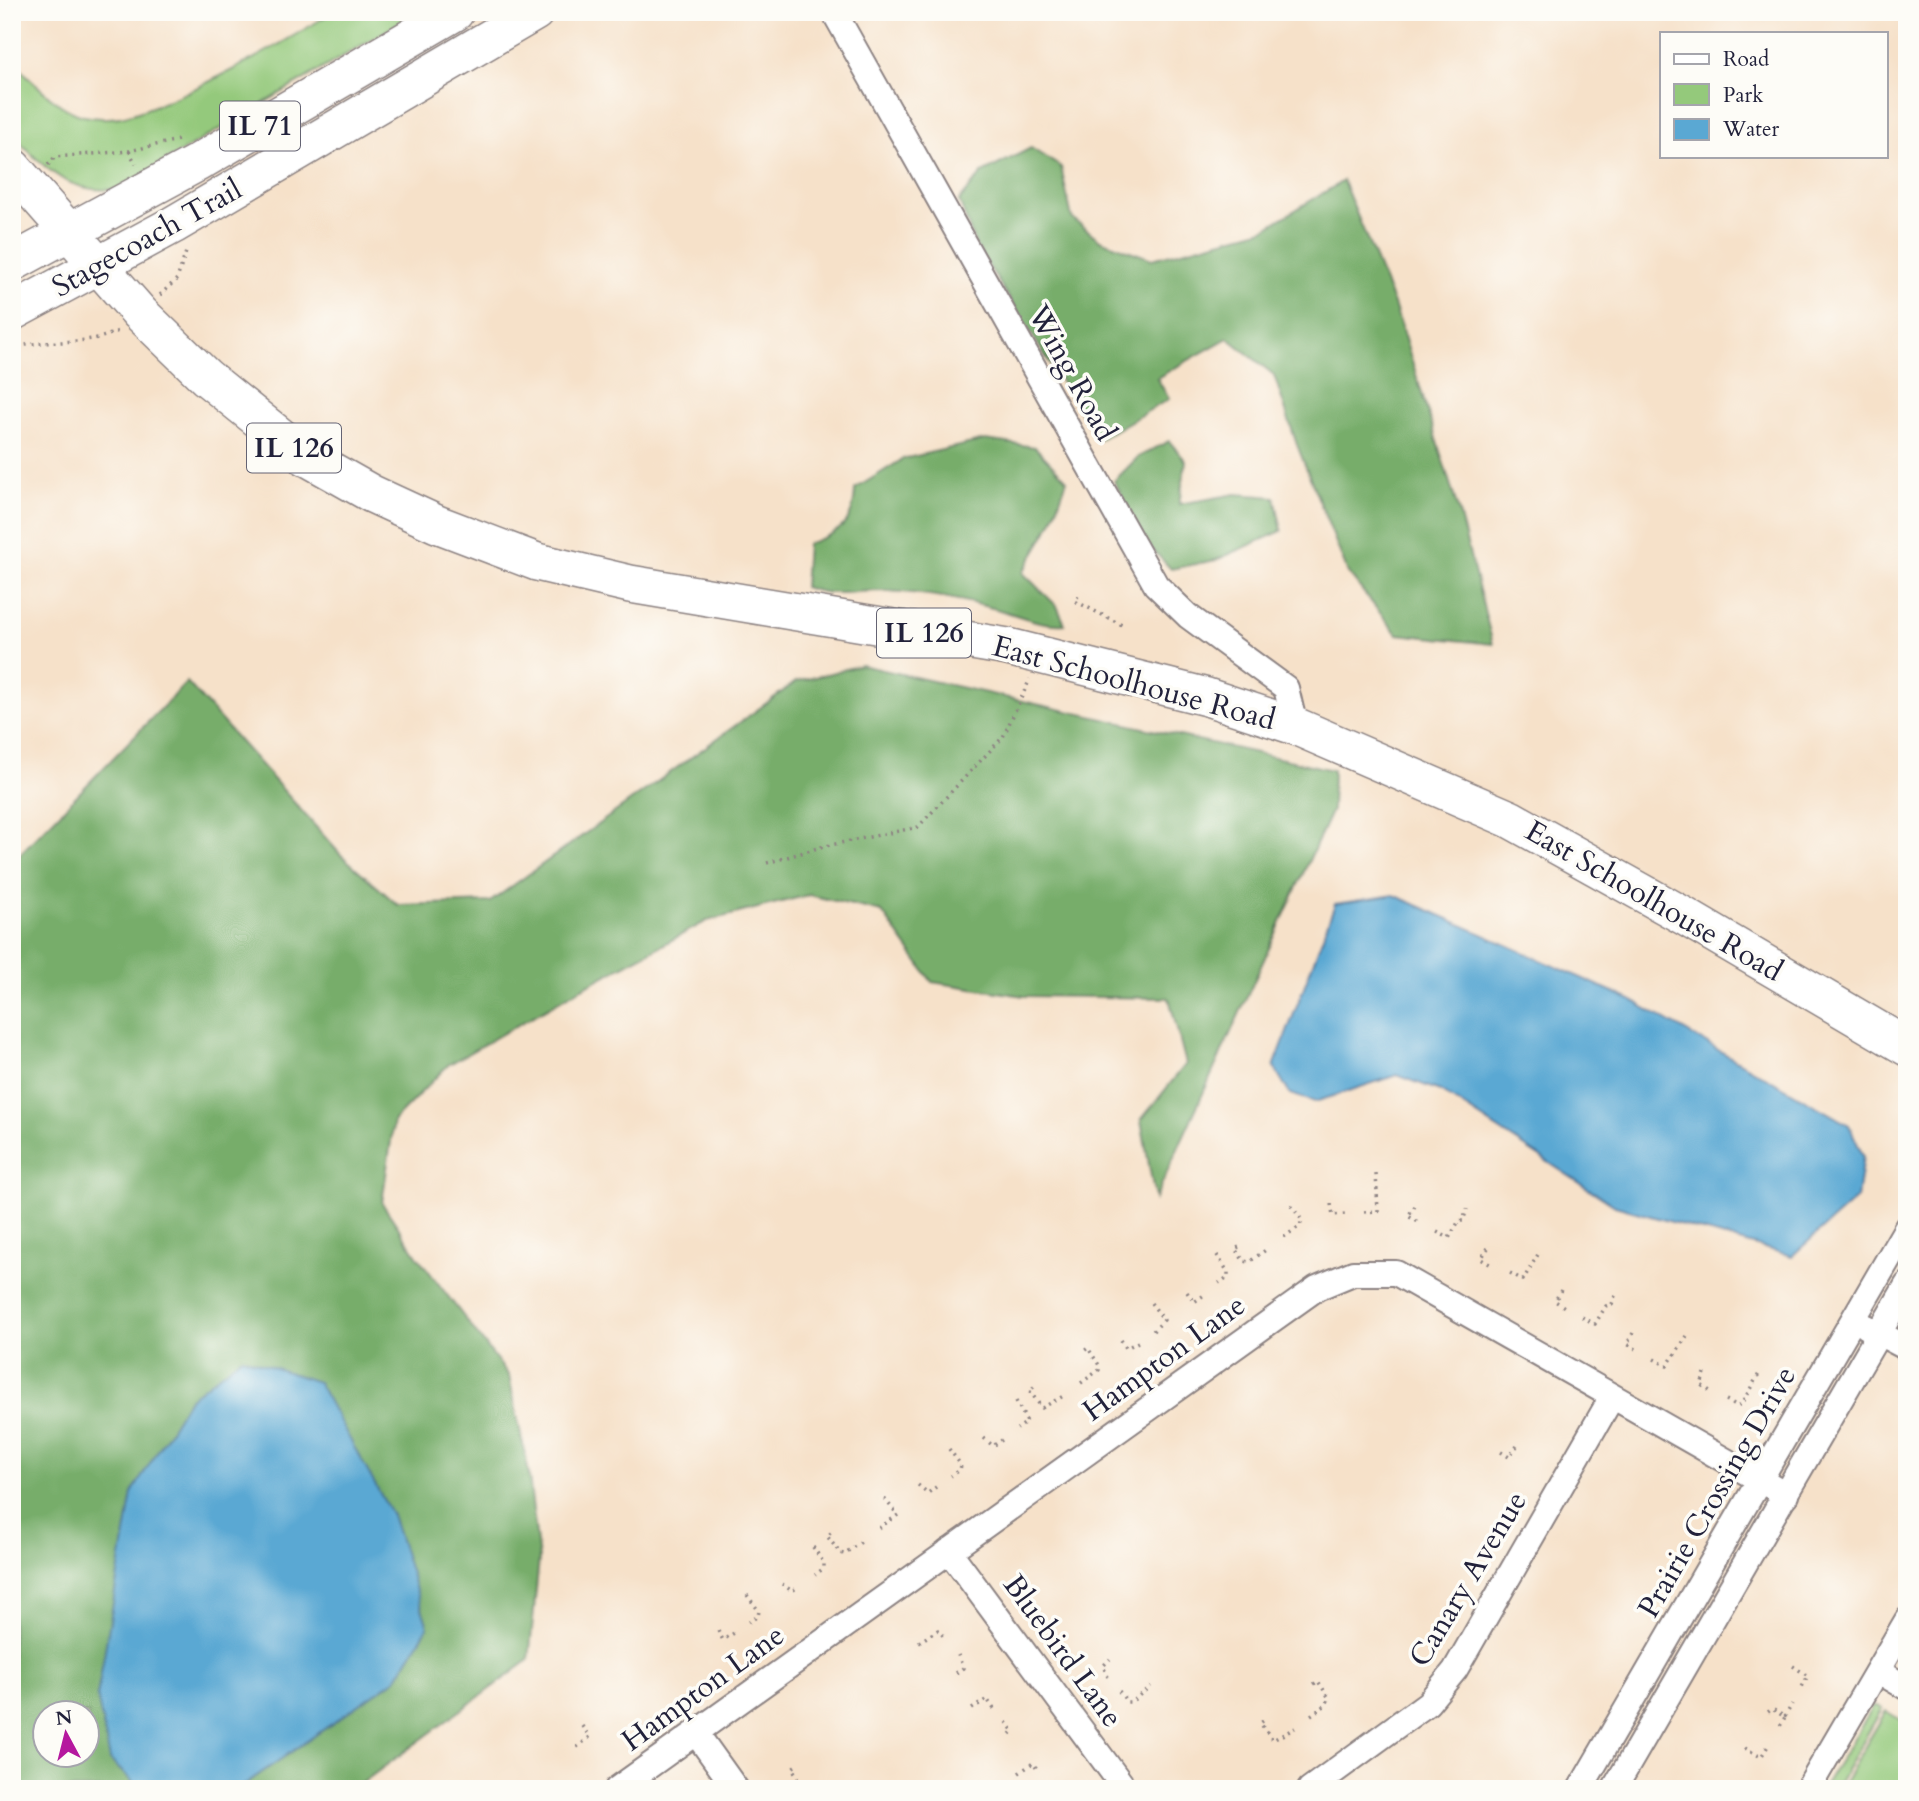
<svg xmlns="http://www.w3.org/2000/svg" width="1919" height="1801" font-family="Cardo,serif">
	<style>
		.green { fill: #94c97b; stroke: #5b765b; stroke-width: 2 }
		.forest { fill: #77ad6b; stroke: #4c6853; stroke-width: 2; fill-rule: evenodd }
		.water { fill: #5aa8d3; stroke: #3e6587; stroke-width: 2 }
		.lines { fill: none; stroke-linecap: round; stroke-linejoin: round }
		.minor-casing { stroke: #8c8282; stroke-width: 28 }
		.primary-casing { stroke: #8c8282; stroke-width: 40 }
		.path { stroke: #8c8282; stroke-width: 3.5; stroke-dasharray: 2 5; stroke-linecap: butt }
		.minor { stroke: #fff; stroke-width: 24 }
		.primary { stroke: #fff; stroke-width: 37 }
		.labels { text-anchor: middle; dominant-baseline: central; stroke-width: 7; stroke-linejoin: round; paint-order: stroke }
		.shield { fill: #fdfcf7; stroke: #646373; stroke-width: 2 }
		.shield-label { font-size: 28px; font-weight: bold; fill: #22223b }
		.street-label { font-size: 30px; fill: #22223b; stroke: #fdfcf7 }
	</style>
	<rect width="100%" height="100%" fill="#fdfcf7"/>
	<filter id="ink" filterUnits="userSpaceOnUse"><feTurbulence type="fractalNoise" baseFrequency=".0143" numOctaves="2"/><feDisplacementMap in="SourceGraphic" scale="14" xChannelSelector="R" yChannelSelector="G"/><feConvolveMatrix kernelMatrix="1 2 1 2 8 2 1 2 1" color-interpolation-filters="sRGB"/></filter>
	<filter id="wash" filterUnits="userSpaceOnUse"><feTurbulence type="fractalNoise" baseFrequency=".00686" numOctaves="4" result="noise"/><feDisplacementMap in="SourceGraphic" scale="28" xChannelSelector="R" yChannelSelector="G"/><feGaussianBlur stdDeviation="1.57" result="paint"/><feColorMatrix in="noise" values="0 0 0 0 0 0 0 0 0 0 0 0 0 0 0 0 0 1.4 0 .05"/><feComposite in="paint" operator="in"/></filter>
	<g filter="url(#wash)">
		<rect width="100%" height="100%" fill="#f6e1c9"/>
		<g class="green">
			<path d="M333,12H418L118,189C68,195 45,168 12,134V61C33,80 56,109 84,116C97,119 119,119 132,114C194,94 277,47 333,12Z"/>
			<path d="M1874,1706L1882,1709L1835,1789H1822Z"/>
			<path d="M1886,1711L1907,1724V1789H1840Z"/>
		</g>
		<g class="forest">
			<path d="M1031,148L1061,167L1072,218L1100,240L1152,259L1264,229L1343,181L1394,304L1458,509L1493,644L1397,634L1348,573L1297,445L1274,375L1228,338L1157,378L1169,399L1098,440L976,246L959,201L982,173Z"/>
			<path d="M985,440L1035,447L1067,480L1053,520L1023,573L1057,606L1065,624C1039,626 1017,614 992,608C955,598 912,591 873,591C844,592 833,597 804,587L807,544C839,532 854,526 855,489L903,459Z"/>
			<path d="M1169,441L1186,461L1179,504L1236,494L1275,497L1282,531L1216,560L1171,569L1147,544L1114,481L1138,457Z"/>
			<path d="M861,665L1333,770L1332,810L1155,1199L1141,1120L1186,1064L1169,998L1024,996L932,982L882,912L809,895L707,921L582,988L448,1065L394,1120L382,1203L418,1257L509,1376L528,1469L539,1559L529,1660L354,1789H238L396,1679L110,1760L140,1789H12V862L187,682L340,854L398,905L490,902L796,682ZM46,1714H88V1756H46Z"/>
		</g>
		<g class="water">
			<path d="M1394,895L1631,1000L1849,1125L1863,1156L1857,1198L1792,1256L1615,1206L1440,1091L1397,1075L1315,1102L1290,1094L1274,1067L1335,904Z"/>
			<path d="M242,1357L318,1382L392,1515L428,1627L396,1679L238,1789H140L110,1760L97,1696L132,1493L189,1399Z"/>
		</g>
	</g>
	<g filter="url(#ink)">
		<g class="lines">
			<defs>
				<g id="minor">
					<path d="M834,12L1156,585L1188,616L1286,688L1295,726"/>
					<path d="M1867,1327L1907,1348"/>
					<path d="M949,1551L1125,1789"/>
					<path d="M1878,1671L1907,1688"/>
					<path d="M696,1733L736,1789"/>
					<path d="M617,1789L1317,1288L1353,1273H1396L1786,1495"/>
					<path d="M1310,1789L1428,1703L1455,1670L1612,1397"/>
					<path d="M1580,1789L1907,1227"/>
					<path d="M1614,1789L1907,1285"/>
					<path d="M1808,1789L1907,1620"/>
				</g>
				<g id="primary">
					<path d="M12,167L140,313L206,377L303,455L372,494L437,524L537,562L630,584L1008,647L1207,697L1295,726L1510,819L1684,916L1907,1047"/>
					<path d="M12,263L197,163L455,12"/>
					<path d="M12,312L173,225L535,12"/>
				</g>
			</defs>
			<use href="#minor" class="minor-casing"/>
			<use href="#primary" class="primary-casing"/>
			<g class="path">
				<path d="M129,151L136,164"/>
				<path d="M48,165L55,157L129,151L178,140"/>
				<path d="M160,295L177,279L186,252L184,250"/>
				<path d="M12,348C47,338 88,347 120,330"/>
				<path d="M1078,596L1075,601L1122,625"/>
				<path d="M767,863L821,847L918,827L1003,737L1030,679"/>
				<path d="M1331,1204L1333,1215L1345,1214"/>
				<path d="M1415,1206L1408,1216L1420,1223"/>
				<path d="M1364,1212L1378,1211L1376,1174"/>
				<path d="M1437,1232L1449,1238L1459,1221H1463L1467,1209"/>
				<path d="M1284,1237L1300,1226L1302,1220L1290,1204L1288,1205"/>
				<path d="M1239,1247L1235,1249L1244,1261L1249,1262L1267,1249"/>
				<path d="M1488,1248L1481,1259L1493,1266"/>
				<path d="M1217,1255L1228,1272V1277L1219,1283"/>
				<path d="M1510,1273L1523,1280L1540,1251"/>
				<path d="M1561,1290L1555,1301L1566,1308"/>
				<path d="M1187,1292L1194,1302L1204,1295"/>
				<path d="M1151,1303L1164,1320L1153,1331"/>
				<path d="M1582,1317L1595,1324L1606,1306L1612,1304L1616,1293"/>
				<path d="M1633,1333L1627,1344L1638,1350"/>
				<path d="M1121,1340L1126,1348L1138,1342"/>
				<path d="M1654,1359L1667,1366L1687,1336"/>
				<path d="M1705,1373L1701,1385L1710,1391"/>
				<path d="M1081,1383L1099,1370V1365L1088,1348L1084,1351"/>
				<path d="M1034,1387L1029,1390L1042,1408L1065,1395"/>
				<path d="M1726,1400L1738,1406L1742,1403L1760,1372"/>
				<path d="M1016,1401L1027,1422L1017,1429"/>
				<path d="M984,1438L993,1446L1002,1440"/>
				<path d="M949,1449L961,1465L960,1470L951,1476"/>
				<path d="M1501,1452L1509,1457L1517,1446"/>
				<path d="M918,1485L928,1493L936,1487"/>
				<path d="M879,1528L898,1515L882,1496"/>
				<path d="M831,1533L827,1536L840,1553L844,1554L864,1540"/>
				<path d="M813,1547L824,1563V1568L815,1575"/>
				<path d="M782,1584L792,1591L799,1586"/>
				<path d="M747,1595L759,1611L758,1616L749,1622"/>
				<path d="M718,1631L723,1640L734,1633"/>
				<path d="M919,1642L938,1630L946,1639"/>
				<path d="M1793,1666L1808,1676L1802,1687"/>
				<path d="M956,1673L963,1668L958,1655"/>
				<path d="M1108,1677L1103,1666L1110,1659"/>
				<path d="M1119,1691L1127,1702H1131L1151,1686"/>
				<path d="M972,1709L987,1699L994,1709"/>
				<path d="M1768,1712L1772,1709L1785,1717L1779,1728"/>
				<path d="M1311,1715L1326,1705L1329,1698L1318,1681L1314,1684"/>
				<path d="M1785,1717L1792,1704"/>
				<path d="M1263,1721L1260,1723L1273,1740L1295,1728"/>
				<path d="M1006,1722L1013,1731L1010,1734"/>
				<path d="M577,1747L590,1737L579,1722"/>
				<path d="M1745,1748L1761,1757L1768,1746"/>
				<path d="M795,1766L792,1768L804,1786"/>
				<path d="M1019,1773L1033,1763L1039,1772"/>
				<path d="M1053,1787L1054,1789"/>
			</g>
			<use href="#minor" class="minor"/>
			<use href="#primary" class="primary"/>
		</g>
	</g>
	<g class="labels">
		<g class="shield">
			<rect x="220" y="101.5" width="80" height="49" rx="5"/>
			<rect x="247" y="423.5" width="94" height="49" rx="5"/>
			<rect x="877" y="608.5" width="94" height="49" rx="5"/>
		</g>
		<g class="shield-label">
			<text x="260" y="126">IL 71</text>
			<text x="294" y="448">IL 126</text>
			<text x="924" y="633">IL 126</text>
		</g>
		<g class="street-label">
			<text transform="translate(147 238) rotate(-29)">Stagecoach Trail</text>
			<text transform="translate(1072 373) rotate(61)">Wing Road</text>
			<text transform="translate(1134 683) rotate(15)">East Schoolhouse Road</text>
			<text transform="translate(1654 901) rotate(30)">East Schoolhouse Road</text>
			<text transform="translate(1164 1358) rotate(-36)">Hampton Lane</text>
			<text transform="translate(1717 1492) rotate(-60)">Prairie Crossing Drive</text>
			<text transform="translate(1468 1579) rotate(-59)">Canary Avenue</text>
			<text transform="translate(1063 1651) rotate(54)">Bluebird Lane</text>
			<text transform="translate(703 1688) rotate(-36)">Hampton Lane</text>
		</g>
	</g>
	<rect width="1919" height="1801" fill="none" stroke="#fdfcf7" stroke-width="42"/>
	<rect x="1660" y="32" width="228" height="126" fill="#fdfcf7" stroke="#a5a5ac" stroke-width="2"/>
	<rect x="1674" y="54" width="35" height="10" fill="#ffffff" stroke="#a5a5ac" stroke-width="2"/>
	<text x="1723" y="66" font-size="21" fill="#22223b">Road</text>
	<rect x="1674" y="84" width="35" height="21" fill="#94c97b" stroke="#a5a5ac" stroke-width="2"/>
	<text x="1723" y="102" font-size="21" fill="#22223b">Park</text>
	<rect x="1674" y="119" width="35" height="21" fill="#5aa8d3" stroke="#a5a5ac" stroke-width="2"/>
	<text x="1723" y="136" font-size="21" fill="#22223b">Water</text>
	<g transform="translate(66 1734) rotate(353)"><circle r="33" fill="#fdfcf7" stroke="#a5a5ac" stroke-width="2"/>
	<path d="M0-5L12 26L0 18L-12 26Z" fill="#b5179e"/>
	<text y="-10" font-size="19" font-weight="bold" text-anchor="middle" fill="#22223b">N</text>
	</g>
</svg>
